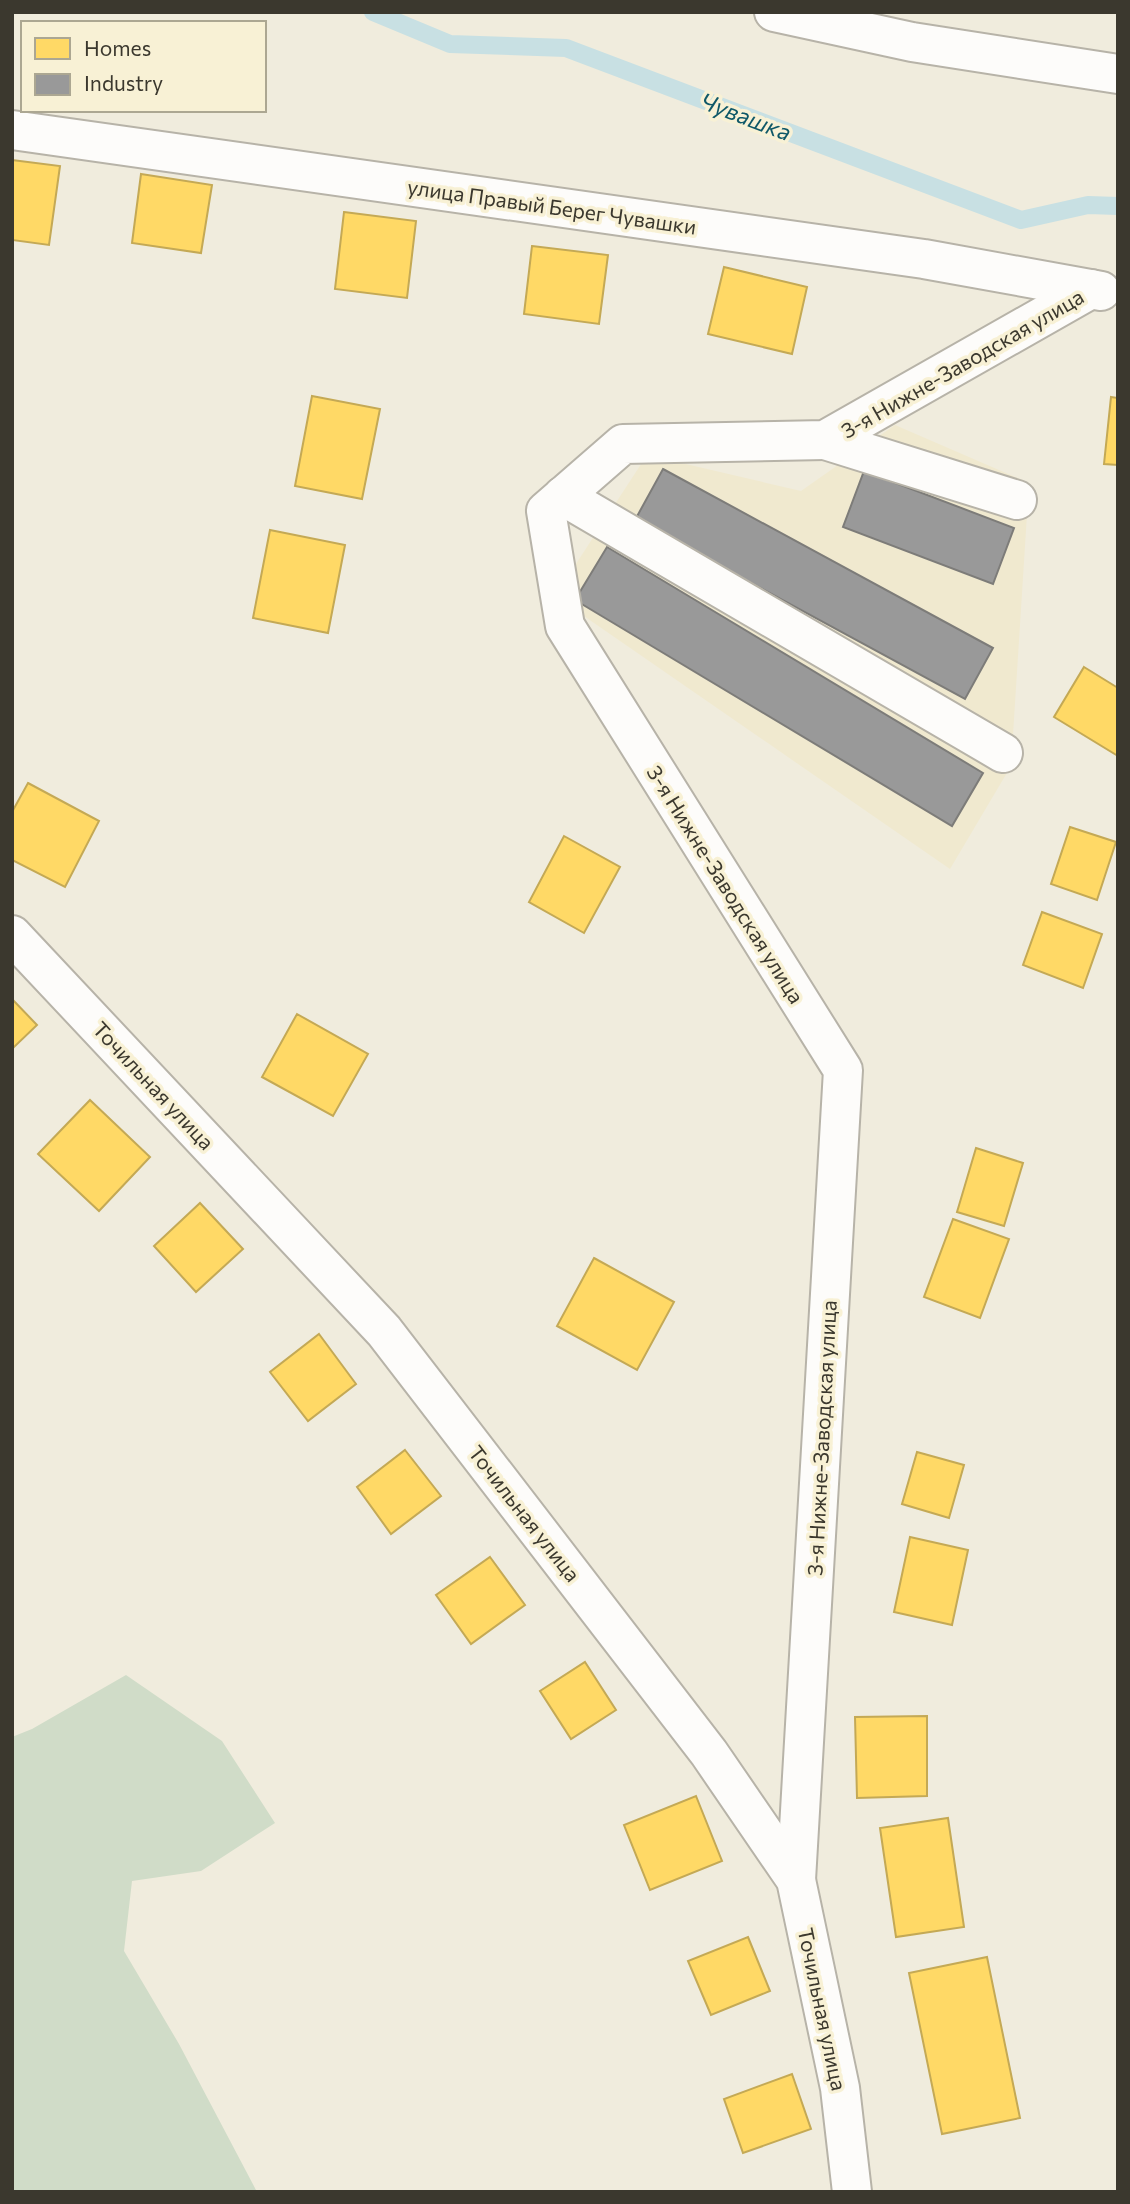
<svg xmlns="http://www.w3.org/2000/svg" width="1130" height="2204" font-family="Commissioner,sans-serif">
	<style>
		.built { fill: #f0e9cf }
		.green { fill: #d0dcc8 }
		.homes { fill: #ffd966; stroke: #c4a955; stroke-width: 2 }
		.industry { fill: #999; stroke: #7d7c79; stroke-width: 2 }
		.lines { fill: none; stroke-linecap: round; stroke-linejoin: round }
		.stream { stroke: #c8e0e3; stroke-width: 18 }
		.minor-casing { stroke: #b7b3a8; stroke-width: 42 }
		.minor { stroke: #fdfcfa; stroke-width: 38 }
		.labels { text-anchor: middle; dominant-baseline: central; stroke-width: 7; stroke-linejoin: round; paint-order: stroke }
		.street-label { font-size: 21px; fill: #3b382e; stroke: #f8f1d5 }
		.water-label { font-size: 23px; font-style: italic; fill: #0f5868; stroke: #f8f1d5 }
	</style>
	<rect width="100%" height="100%" fill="#f0ecdd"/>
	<path class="built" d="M895,425L1029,483L1011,766L950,869L555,596L647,455L801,491Z"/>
	<path class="green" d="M126,1675L222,1741L275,1823L201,1871L132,1881L124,1951L179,2044L257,2192H12V1737L32,1729Z"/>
	<g class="homes">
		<path d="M12,160L60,166L49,245L12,240Z"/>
		<path d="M141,174L212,185L201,253L132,243Z"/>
		<path d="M344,212L416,221L407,298L335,289Z"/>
		<path d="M532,246L608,255L599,324L524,314Z"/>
		<path d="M724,267L807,287L792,354L708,334Z"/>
		<path d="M312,396L380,409L362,499L295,486Z"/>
		<path d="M1111,397L1118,398V465L1104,464Z"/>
		<path d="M270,530L345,545L328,633L253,618Z"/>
		<path d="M1084,667L1118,688V756L1054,717Z"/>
		<path d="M28,783L99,821L65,887L12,860V812Z"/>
		<path d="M1070,827L1116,842L1097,900L1051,884Z"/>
		<path d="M564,836L620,867L584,933L529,902Z"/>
		<path d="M1042,912L1102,934L1083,988L1023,965Z"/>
		<path d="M12,999L37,1025L12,1049Z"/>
		<path d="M297,1014L368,1054L333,1116L262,1077Z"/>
		<path d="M90,1100L150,1157L99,1211L38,1154Z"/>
		<path d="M976,1148L1023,1163L1004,1226L957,1212Z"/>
		<path d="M200,1203L243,1249L196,1292L154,1246Z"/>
		<path d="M953,1219L1009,1239L980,1318L924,1297Z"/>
		<path d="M594,1258L674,1302L637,1370L557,1326Z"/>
		<path d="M319,1334L356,1384L308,1421L270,1372Z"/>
		<path d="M405,1450L441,1496L391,1534L357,1487Z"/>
		<path d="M917,1452L964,1465L949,1518L902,1504Z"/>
		<path d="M910,1537L968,1550L952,1625L894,1612Z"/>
		<path d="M490,1557L525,1605L471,1644L436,1595Z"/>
		<path d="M585,1662L616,1710L571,1739L540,1691Z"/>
		<path d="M927,1716V1796L857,1798L855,1717Z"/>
		<path d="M696,1796L722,1861L650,1890L624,1825Z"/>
		<path d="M948,1818L964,1927L896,1937L880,1828Z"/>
		<path d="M748,1937L770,1991L711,2015L688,1961Z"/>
		<path d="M987,1957L1020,2118L942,2134L909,1973Z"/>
		<path d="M792,2074L811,2129L743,2153L724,2099Z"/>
	</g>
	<g class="industry">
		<path d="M663,469L993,648L965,699L635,520Z"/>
		<path d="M864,471L1014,528L993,584L843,527Z"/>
		<path d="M607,547L983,773L952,826L575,600Z"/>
	</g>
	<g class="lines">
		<path class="stream" d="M373,12L450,44L566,48L1021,220L1088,205L1118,206"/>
		<defs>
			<g id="minor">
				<path d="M774,12L912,42L1118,74"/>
				<path d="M12,130L924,259L1101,291"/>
				<path d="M825,440L1017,500"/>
				<path d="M563,496L1003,753"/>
				<path d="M12,935L384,1331L709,1753L796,1880L840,2088L852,2192"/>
				<path d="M796,1880L843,1070L565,626L546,511L623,444L825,440L1091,289"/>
			</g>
		</defs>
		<use href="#minor" class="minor-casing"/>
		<use href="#minor" class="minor"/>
	</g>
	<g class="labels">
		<g class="street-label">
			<text transform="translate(552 206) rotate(8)">улица Правый Берег Чувашки</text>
			<text transform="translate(962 363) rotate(-30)">3-я Нижне-Заводская улица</text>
			<text transform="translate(726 884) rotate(58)">3-я Нижне-Заводская улица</text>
			<text transform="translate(154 1085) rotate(47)">Точильная улица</text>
			<text transform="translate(821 1438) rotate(-87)">3-я Нижне-Заводская улица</text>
			<text transform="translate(525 1513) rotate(52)">Точильная улица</text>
			<text transform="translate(823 2009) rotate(78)">Точильная улица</text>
		</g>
		<g class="water-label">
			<text transform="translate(746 116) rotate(21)">Чувашка</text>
		</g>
	</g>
	<rect width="1130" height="2204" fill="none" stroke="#3b382e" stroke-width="28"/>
	<rect x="21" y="21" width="245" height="91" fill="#f8f1d5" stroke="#aca792" stroke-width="2"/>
	<rect x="35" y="38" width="35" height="21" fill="#ffd966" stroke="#aca792" stroke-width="2"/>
	<text x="84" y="56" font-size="21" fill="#3b382e">Homes</text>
	<rect x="35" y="74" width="35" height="21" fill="#999999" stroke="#aca792" stroke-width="2"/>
	<text x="84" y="91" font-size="21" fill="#3b382e">Industry</text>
</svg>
